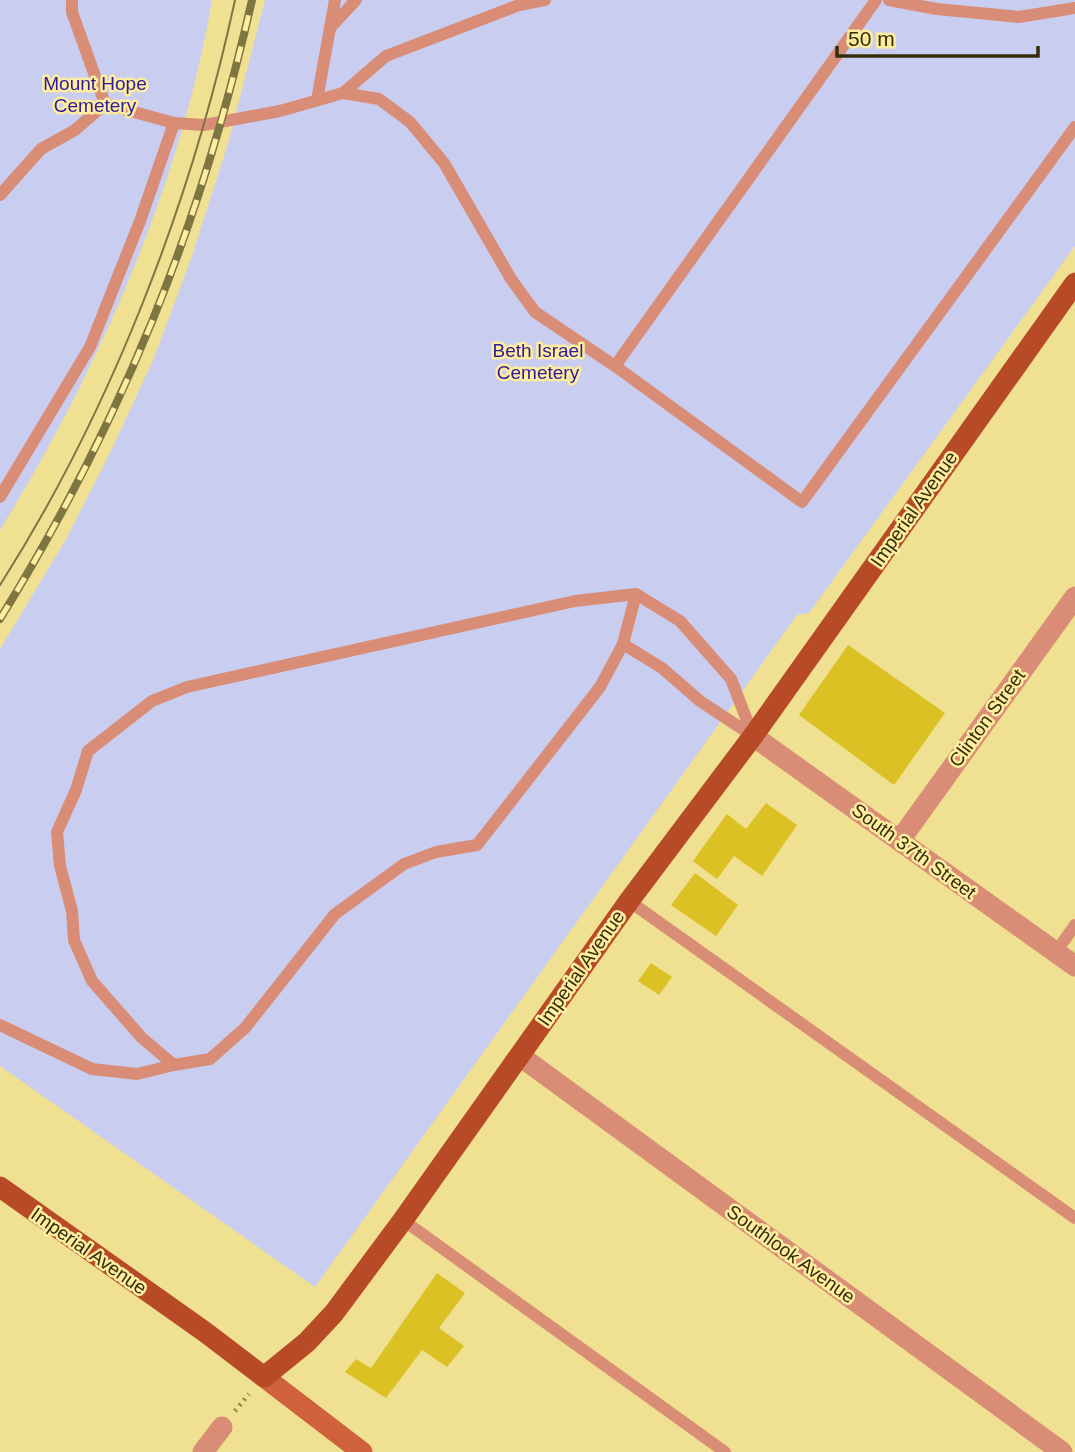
<svg xmlns="http://www.w3.org/2000/svg" width="1075" height="1452" font-family="Helvetica,sans-serif">
	<style>
		.green { fill: #c9cef1 }
		.building { fill: #dcc124 }
		.lines { fill: none; stroke-linecap: round; stroke-linejoin: round }
		.path { stroke: #8f834c; stroke-width: 4.5; stroke-dasharray: 2 5; stroke-linecap: butt }
		.lane { stroke: #d98d76; stroke-width: 12 }
		.street { stroke: #d98d76; stroke-width: 21 }
		.secondary { stroke: #cf613d; stroke-width: 21 }
		.primary { stroke: #b74b27; stroke-width: 21 }
		.tram { stroke: #7f7541; stroke-width: 2 }
		.rail-casing { stroke: #7f7541; stroke-width: 8 }
		.rail { stroke: #feed9e; stroke-width: 5; stroke-dasharray: 16; stroke-linecap: butt }
		.labels { text-anchor: middle; dominant-baseline: central; stroke-width: 5; stroke-linejoin: round; paint-order: stroke }
		.park-label { font-size: 19px; fill: #301b9b; stroke: #feed9e }
		.street-label { font-size: 19px; fill: #352e0d; stroke: #feed9e }
	</style>
	<rect width="100%" height="100%" fill="#f0e091"/>
	<g class="green">
		<path d="M0,0H212C181,184 98,371 0,530Z"/>
		<path d="M265,0H1075V246L809,613L797,615L315,1287L0,1066V649L65,541L110,453L154,358L192,256L229,140Z"/>
	</g>
	<g class="building">
		<path d="M848,645L945,713L894,785L799,715Z"/>
		<path d="M766,803L797,825L762,876L734,856L717,879L693,861L727,814L746,829Z"/>
		<path d="M695,873L738,905L716,936L671,905Z"/>
		<path d="M651,963L672,977L659,995L638,981Z"/>
		<path d="M437,1273L465,1293L439,1328L464,1346L447,1367L422,1350L386,1398L345,1372L356,1359L371,1368Z"/>
	</g>
	<g class="lines">
		<path class="path" d="M235,1411L249,1394"/>
		<g class="lane">
			<path d="M72,0V12L105,104"/>
			<path d="M889,0L937,9L1019,17L1075,8"/>
			<path d="M330,28L356,0"/>
			<path d="M343,93L386,56L519,5L545,0"/>
			<path d="M317,100L335,0"/>
			<path d="M105,104L174,123L204,125L280,111L343,93L379,99L410,122L444,163L511,279L535,312L615,366L802,502L1075,127"/>
			<path d="M0,195L41,149L75,130L105,104"/>
			<path d="M615,366L876,0"/>
			<path d="M0,497L90,347L140,221L174,123"/>
			<path d="M636,594L623,644L600,687L477,845L436,852L404,864L335,914L245,1028L210,1059L174,1065L142,1038L92,981L74,940L72,911L60,866L57,832L76,790L88,751L152,701L187,687L575,601L636,594L680,621L731,679L753,736"/>
			<path d="M623,644L662,668L700,701L753,736"/>
			<path d="M629,901L1075,1218"/>
			<path d="M1056,952L1075,925"/>
			<path d="M0,1025L92,1069L137,1074L174,1065"/>
			<path d="M403,1220L725,1452"/>
		</g>
		<g class="street">
			<path d="M753,736L1075,966"/>
			<path d="M900,840L1075,597"/>
			<path d="M520,1056L1062,1452"/>
			<path d="M203,1452L222,1427"/>
		</g>
		<path class="secondary" d="M264,1377L362,1452"/>
		<path class="primary" d="M0,1187L205,1332L264,1377L307,1342L334,1313L403,1220L629,901L753,736L1075,283"/>
		<path class="tram" d="M0,585C111,411 192,200 235,0"/>
		<defs>
			<path id="rail" d="M0,619C122,421 201,226 252,0"/>
		</defs>
		<use href="#rail" class="rail-casing"/>
		<use href="#rail" class="rail"/>
	</g>
	<g class="labels">
		<g class="park-label">
			<text x="95" y="83">Mount Hope<tspan x="95" dy="22">Cemetery</tspan></text>
			<text x="538" y="350">Beth Israel<tspan x="538" dy="22">Cemetery</tspan></text>
		</g>
		<g class="street-label">
			<text transform="translate(914 509) rotate(-55)">Imperial Avenue</text>
			<text transform="translate(987 718) rotate(-54)">Clinton Street</text>
			<text transform="translate(914 851) rotate(36)">South 37th Street</text>
			<text transform="translate(581 968) rotate(-55)">Imperial Avenue</text>
			<text transform="translate(89 1251) rotate(35)">Imperial Avenue</text>
			<text transform="translate(791 1254) rotate(36)">Southlook Avenue</text>
		</g>
	</g>
	<path d="M837 46v10h201v-10" fill="none" stroke="#352e0d" stroke-width="3.5"/>
	<text x="848" y="46" font-size="21" fill="#352e0d" stroke="#feed9e" stroke-width="5" paint-order="stroke">50 m</text>
</svg>
